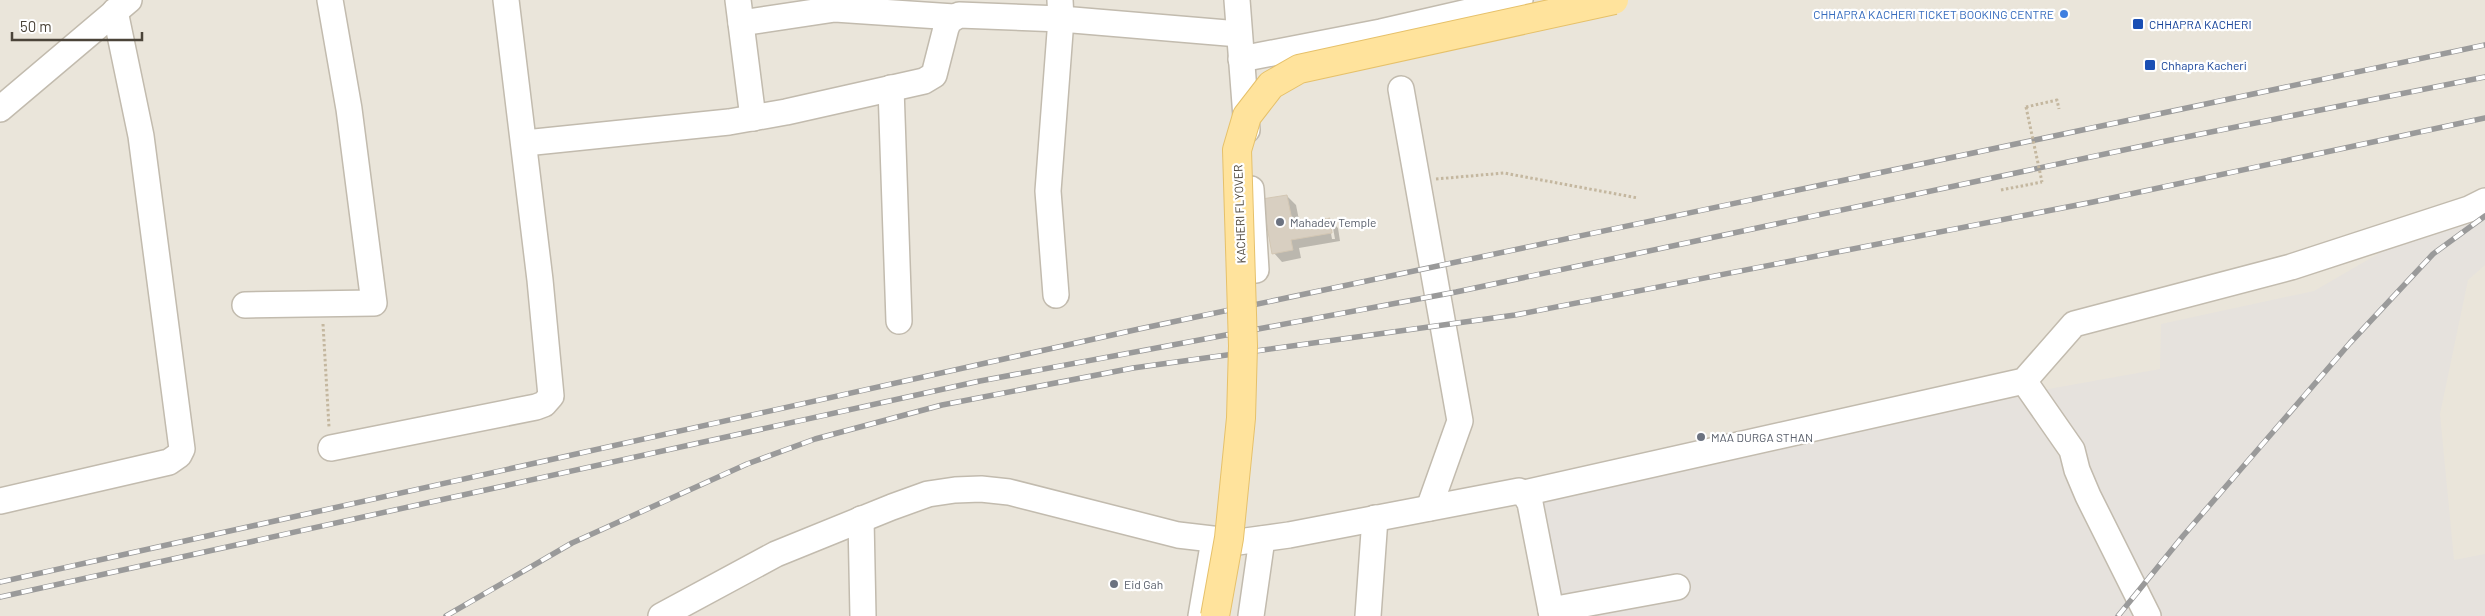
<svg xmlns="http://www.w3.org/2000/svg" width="2485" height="616" font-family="Barlow,sans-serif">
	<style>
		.residential { fill: #eae5da }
		.industrial { fill: #e6e2dd }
		.shadow { fill: #0003; fill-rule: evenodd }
		.building { fill: #d8cfc1; stroke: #d3c7b4 }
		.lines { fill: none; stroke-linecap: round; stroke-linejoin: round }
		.minor-casing { stroke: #c2bbae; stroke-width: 28 }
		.path { stroke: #c4b79f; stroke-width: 3; stroke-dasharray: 2.5 2.5; stroke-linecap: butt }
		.minor { stroke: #fff; stroke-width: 25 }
		.rail-casing { stroke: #9a9a9a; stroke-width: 5.5 }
		.rail { stroke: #fff; stroke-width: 4; stroke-dasharray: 11; stroke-linecap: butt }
		.major-bridge-casing { stroke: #e6c16a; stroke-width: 30; stroke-linecap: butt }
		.path-bridge { stroke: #c4b79f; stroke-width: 3; stroke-dasharray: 2.5 2.5; stroke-linecap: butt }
		.major-bridge { stroke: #ffe39c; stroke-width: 28 }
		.shop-dot { fill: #3f7fe0; stroke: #fff; stroke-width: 2 }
		.transit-dot { fill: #1a4fb4; stroke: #fff; stroke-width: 2 }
		.worship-dot { fill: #6b7280; stroke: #fff; stroke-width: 2 }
		.labels { text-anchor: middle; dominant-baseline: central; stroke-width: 4.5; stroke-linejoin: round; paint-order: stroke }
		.shop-label { font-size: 12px; fill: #366cbe; stroke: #fff; text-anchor: end }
		.transit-label { font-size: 12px; fill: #164399; stroke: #fff; text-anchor: start }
		.street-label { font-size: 12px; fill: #4b4439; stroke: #fff }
		.worship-label { font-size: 12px; fill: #5b616d; stroke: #fff; text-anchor: start }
	</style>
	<rect width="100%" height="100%" fill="#f6f3ec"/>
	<rect class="residential" x="0" y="0" width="2485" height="616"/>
	<path class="industrial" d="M2485,192V265L2468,280L2440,414L2454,560L2485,554V616H1557L1531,482L2160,369L2161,324L2314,291Z"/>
	<path class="shadow" d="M1287,196L1296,205L1300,225L1329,220L1338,228L1340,241L1299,248L1301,258L1282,262L1274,253ZM1330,228H1333L1335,239H1332Z"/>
	<path class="building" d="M1287,195L1293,225L1330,218L1332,233L1291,240L1293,250L1272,254L1262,199Z"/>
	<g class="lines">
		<defs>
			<g id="minor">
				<path d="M738,0L753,118"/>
				<path d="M1237,0L1247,130"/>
				<path d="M741,23L835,9L954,17"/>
				<path d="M1241,59L1381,32L1520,0"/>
				<path d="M891,88L899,321"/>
				<path d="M1401,89L1460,421L1429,508"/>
				<path d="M0,109L129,0"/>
				<path d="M525,143L729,122L786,112L924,81L934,75L946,28L949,21L959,15L1061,19L1239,34"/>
				<path d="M1251,189L1256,270"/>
				<path d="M1056,295L1048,191L1061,19L1060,0"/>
				<path d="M245,305L374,303L349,109L330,0"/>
				<path d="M2024,381L2072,450L2077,470L2088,496L2148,616"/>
				<path d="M331,448L536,407L544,404L551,396L540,280L506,0"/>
				<path d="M1524,493L2024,381L2074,324L2291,267L2469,209L2485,201"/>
				<path d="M0,501L169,462L179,455L182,449L141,136L115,11"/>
				<path d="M861,519L863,616"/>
				<path d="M1551,610L1677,587"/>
				<path d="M661,616L776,554L892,507L928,494L955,490L981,489L1009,492L1178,535L1238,542L1289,535L1519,491L1524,493L1530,503L1552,616"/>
				<path d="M1201,616L1214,540"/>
				<path d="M1251,616L1262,539"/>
				<path d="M1368,616L1375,518"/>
			</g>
		</defs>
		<use href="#minor" class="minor-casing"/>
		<g class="path">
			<path d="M2026,107L2057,100L2059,109"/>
			<path d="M1436,179L1504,173L1638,198"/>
			<path d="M2001,190L2042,182"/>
			<path d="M323,324L329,427"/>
		</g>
		<use href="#minor" class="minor"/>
		<defs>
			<g id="rail">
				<path d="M0,582L1139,329L2485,45"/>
				<path d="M0,597L980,381L1456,292L2166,141L2485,77"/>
				<path d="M446,616L572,543L747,464L815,439L942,405L1133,368L1515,315L2093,202L2485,118"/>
				<path d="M2118,616L2183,536L2350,343L2433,254L2485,216"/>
			</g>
		</defs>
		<use href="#rail" class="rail-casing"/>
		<use href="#rail" class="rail"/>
		<defs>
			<path id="major-bridge" d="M1215,616L1229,538L1241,418L1243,346L1237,150L1247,116L1271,85L1299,69L1614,0"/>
		</defs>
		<use href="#major-bridge" class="major-bridge-casing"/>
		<path class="path-bridge" d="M2026,107L2042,182"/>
		<use href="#major-bridge" class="major-bridge"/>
	</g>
	<circle class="shop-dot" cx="2064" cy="14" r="5"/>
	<g class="transit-dot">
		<rect x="2132" y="18" width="12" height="12" rx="2.5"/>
		<rect x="2144" y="59" width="12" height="12" rx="2.5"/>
	</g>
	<g class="worship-dot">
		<circle cx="1280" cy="222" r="5"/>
		<circle cx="1701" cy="437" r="5"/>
		<circle cx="1114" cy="584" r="5"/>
	</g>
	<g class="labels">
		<g class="shop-label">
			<text x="2054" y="14">CHHAPRA KACHERI TICKET BOOKING CENTRE</text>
		</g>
		<g class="transit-label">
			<text x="2149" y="24">CHHAPRA KACHERI</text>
			<text x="2161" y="65">Chhapra Kacheri</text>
		</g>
		<g class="street-label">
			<text transform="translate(1239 214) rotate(-92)">KACHERI FLYOVER</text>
		</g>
		<g class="worship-label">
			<text x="1290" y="222">Mahadev Temple</text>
			<text x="1711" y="437">MAA DURGA STHAN</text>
			<text x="1124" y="584">Eid Gah</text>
		</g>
	</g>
	<path d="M12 32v8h130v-8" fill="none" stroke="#4b4439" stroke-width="2.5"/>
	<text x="20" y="32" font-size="15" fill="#4b4439" stroke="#ffffff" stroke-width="4" paint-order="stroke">50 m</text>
</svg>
